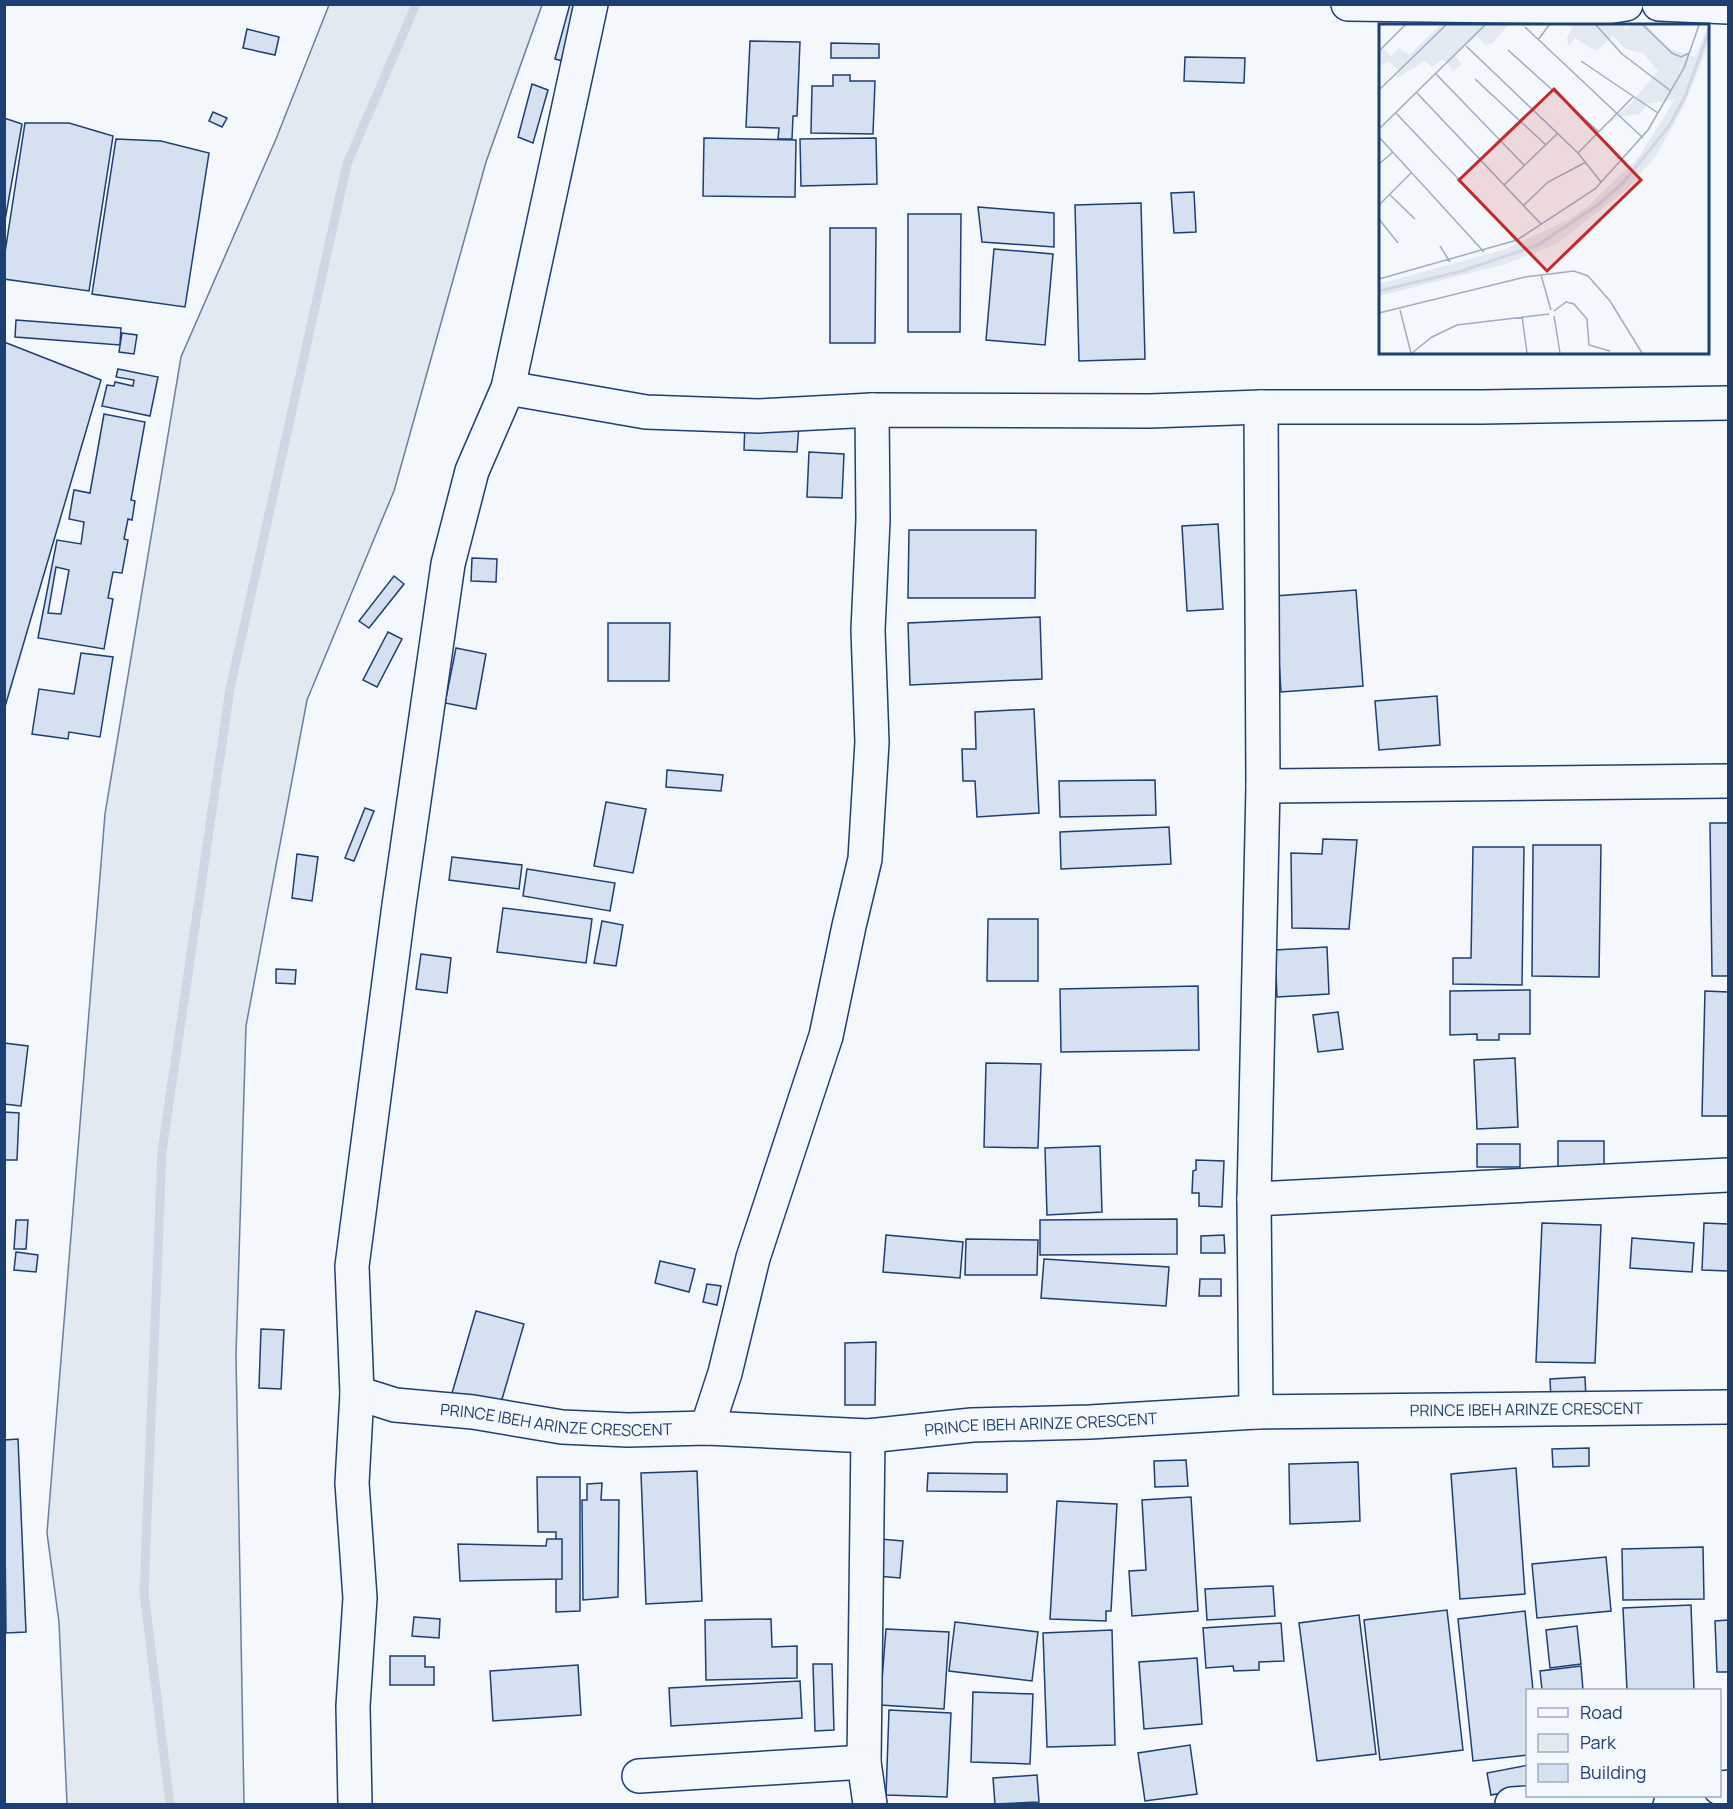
<svg xmlns="http://www.w3.org/2000/svg" width="1733" height="1809" font-family="Manrope,sans-serif">
	<style>
		.green { fill: #e3e9f0; stroke: #687fa3; stroke-width: 1.5 }
		.lines { fill: none; stroke-linecap: round; stroke-linejoin: round }
		.stream { stroke: #cfd7e4; stroke-width: 9 }
		.building { fill: #d5e0f0; stroke: #1d3f73; stroke-width: 1.5; fill-rule: evenodd }
		.minor-casing { stroke: #1d3f73; stroke-width: 36 }
		.minor { stroke: #f4f7fb; stroke-width: 33 }
		.labels { text-anchor: middle; dominant-baseline: central; stroke-width: 4.5; stroke-linejoin: round; paint-order: stroke }
		.street-label { font-size: 16px; fill: #1d3f73; stroke: #f4f7fb }
		.inset-river { fill: none; stroke: #cfd7e4; stroke-width: 3 }
		.inset-road { fill: none; stroke: #9eadc5; stroke-width: 1.5 }
		.view { fill: #c62828; fill-opacity: 0.15; stroke: #c62828; stroke-width: 3 }
		.inset-edge { fill: none; stroke: #1d3f73; stroke-width: 3 }
	</style>
	<rect width="100%" height="100%" fill="#f4f7fb"/>
	<path class="green" d="M329,5H542L486,162L394,491L307,700L246,1026L236,1355L244,1804H67L59,1622L47,1533L105,814L181,357L276,139Z"/>
	<g class="lines">
		<path class="stream" d="M170,1804L144,1593L162,1151L230,689L347,164L416,4"/>
	</g>
	<g class="building">
		<path d="M570,4L582,8L567,62L555,59Z"/>
		<path d="M247,29L279,37L275,55L243,48Z"/>
		<path d="M750,41L800,42L797,116H793L792,139H778L779,128L746,127Z"/>
		<path d="M831,43L879,44V58H831Z"/>
		<path d="M1185,57L1245,58L1244,83L1184,81Z"/>
		<path d="M833,75H850V81H875L873,134L811,133L812,86H833Z"/>
		<path d="M532,84L548,90L533,143L518,137Z"/>
		<path d="M213,112L227,118L222,127L209,121Z"/>
		<path d="M4,118L22,124L4,226Z"/>
		<path d="M25,123H69L113,136L89,291L4,279V259Z"/>
		<path d="M704,138L796,140L795,197L703,196Z"/>
		<path d="M876,138L877,184L801,186L800,139Z"/>
		<path d="M116,139L161,141L209,153L185,307L92,294Z"/>
		<path d="M1194,192L1196,232L1174,233L1171,193Z"/>
		<path d="M1141,203L1145,359L1079,361L1075,205Z"/>
		<path d="M978,207L1054,213V247L982,242Z"/>
		<path d="M908,214H961L960,332H908Z"/>
		<path d="M830,228H876L875,343H830Z"/>
		<path d="M994,249L1053,254L1045,345L986,340Z"/>
		<path d="M16,320L121,328L120,345L15,337Z"/>
		<path d="M122,333L137,335L134,354L119,352Z"/>
		<path d="M4,342L101,380L4,710Z"/>
		<path d="M118,369L158,377L150,416L102,406L107,385L114,386L115,382L133,386L134,380L116,377Z"/>
		<path d="M104,414L145,422L131,500L135,501L132,520L128,519L124,539L128,540L122,573L113,572L108,598L113,599L104,649L38,638L57,540L81,544L84,522L69,519L74,490L90,493ZM56,567L69,570L61,614L48,613Z"/>
		<path d="M745,423L799,425L797,452L744,450Z"/>
		<path d="M809,452L844,454L842,498L807,497Z"/>
		<path d="M1218,524L1223,609L1187,611L1182,526Z"/>
		<path d="M909,530H1036L1035,598H908Z"/>
		<path d="M472,558L497,559L496,582L471,581Z"/>
		<path d="M394,576L404,584L369,628L359,621Z"/>
		<path d="M1356,590L1363,686L1281,692L1275,596Z"/>
		<path d="M1040,617L1042,679L910,685L908,623Z"/>
		<path d="M608,623H670L669,681H608Z"/>
		<path d="M388,632L402,639L377,687L363,680Z"/>
		<path d="M456,648L486,654L476,709L445,703Z"/>
		<path d="M81,653L113,657L100,737L69,732L68,739L32,734L39,689L74,694Z"/>
		<path d="M1437,696L1440,745L1379,750L1375,701Z"/>
		<path d="M1034,709L1039,813L977,817L975,781H963L962,749H976L975,712Z"/>
		<path d="M667,770L723,775L721,791L666,787Z"/>
		<path d="M1155,780L1156,815L1060,817L1059,781Z"/>
		<path d="M606,802L646,809L633,873L594,866Z"/>
		<path d="M365,808L374,811L354,861L345,858Z"/>
		<path d="M1710,823H1728V976H1712Z"/>
		<path d="M1169,827L1171,864L1061,869L1060,832Z"/>
		<path d="M1323,839L1357,840L1349,929L1292,928L1291,853L1322,854Z"/>
		<path d="M1533,845H1601L1599,977L1532,976Z"/>
		<path d="M1473,847H1524L1522,985L1453,984V958H1471Z"/>
		<path d="M297,854L318,857L312,901L292,898Z"/>
		<path d="M452,857L522,865L519,889L449,880Z"/>
		<path d="M527,869L615,883L610,911L523,896Z"/>
		<path d="M503,908L592,919L586,963L497,952Z"/>
		<path d="M988,919H1038V981H987Z"/>
		<path d="M602,921L623,925L616,966L594,963Z"/>
		<path d="M1327,947L1329,994L1277,997L1275,950Z"/>
		<path d="M421,954L451,958L447,993L416,989Z"/>
		<path d="M276,969L296,970L295,984L276,983Z"/>
		<path d="M1198,986L1199,1050L1061,1052L1060,989Z"/>
		<path d="M1530,990V1034H1499V1040H1477V1034L1450,1035V991Z"/>
		<path d="M1705,991L1728,992V1116H1702Z"/>
		<path d="M1338,1012L1343,1049L1318,1052L1313,1015Z"/>
		<path d="M4,1043L28,1046L21,1106L4,1104Z"/>
		<path d="M1515,1058L1518,1127L1477,1129L1474,1060Z"/>
		<path d="M986,1063L1041,1064L1038,1148L984,1147Z"/>
		<path d="M4,1112L19,1113L17,1160H4Z"/>
		<rect x="1558" y="1141" width="46" height="27"/>
		<rect x="1477" y="1144" width="43" height="23"/>
		<path d="M1100,1146L1102,1212L1047,1215L1045,1148Z"/>
		<path d="M1196,1160L1224,1161L1222,1207L1199,1206V1193H1192L1193,1171L1196,1170Z"/>
		<path d="M1177,1219V1254L1040,1255V1220Z"/>
		<path d="M16,1220H28L26,1249H14Z"/>
		<path d="M1542,1223L1601,1225L1595,1363L1536,1362Z"/>
		<path d="M1704,1223L1728,1224V1271L1702,1270Z"/>
		<path d="M886,1235L963,1242L960,1278L883,1272Z"/>
		<path d="M1224,1235L1225,1253H1201V1236Z"/>
		<path d="M1632,1238L1694,1243L1692,1272L1630,1268Z"/>
		<path d="M966,1239L1038,1240L1037,1275H965Z"/>
		<path d="M16,1252L38,1255L36,1272L14,1270Z"/>
		<path d="M1044,1259L1169,1267L1166,1306L1041,1298Z"/>
		<path d="M660,1261L695,1269L689,1292L655,1283Z"/>
		<path d="M1200,1279H1221V1296H1199Z"/>
		<path d="M707,1284L721,1286L717,1305L703,1302Z"/>
		<path d="M476,1311L524,1324L500,1406L452,1393Z"/>
		<path d="M261,1329L284,1330L281,1389L259,1388Z"/>
		<path d="M876,1342L875,1405H845V1343Z"/>
		<path d="M1585,1377L1586,1399L1551,1400L1550,1379Z"/>
		<path d="M18,1439L26,1632L6,1633L4,1440Z"/>
		<path d="M1589,1448V1466L1553,1467L1552,1449Z"/>
		<path d="M1186,1460L1188,1486L1155,1487L1154,1461Z"/>
		<path d="M1358,1462L1360,1521L1290,1524L1289,1464Z"/>
		<path d="M1516,1468L1525,1594L1460,1599L1451,1474Z"/>
		<path d="M697,1471L702,1601L646,1604L641,1473Z"/>
		<path d="M928,1473L1007,1474V1492L927,1491Z"/>
		<path d="M537,1477H580V1611L556,1612V1532H538Z"/>
		<path d="M602,1483L601,1500H619L618,1597L583,1600L582,1500H587V1484Z"/>
		<path d="M1191,1497L1198,1611L1132,1616L1129,1571L1146,1570L1142,1500Z"/>
		<path d="M1057,1501L1117,1504L1111,1611H1106V1621L1050,1619Z"/>
		<path d="M547,1539H562V1579L460,1581L458,1544L546,1546Z"/>
		<path d="M880,1539L903,1541L900,1578L877,1576Z"/>
		<path d="M1703,1547L1704,1599L1623,1600L1622,1549Z"/>
		<path d="M1606,1557L1611,1611L1537,1618L1532,1564Z"/>
		<path d="M1273,1586L1275,1616L1207,1620L1205,1589Z"/>
		<path d="M1691,1605L1694,1690H1627L1623,1608Z"/>
		<path d="M1447,1610L1463,1750L1380,1760L1364,1620Z"/>
		<path d="M1525,1611L1533,1690H1528V1755L1473,1761L1458,1619Z"/>
		<path d="M1359,1615L1376,1754L1317,1761L1299,1623Z"/>
		<path d="M414,1617L440,1619L439,1638L412,1636Z"/>
		<path d="M771,1619L772,1647L797,1646V1678L706,1680L705,1620Z"/>
		<path d="M1728,1620V1672H1717L1715,1621Z"/>
		<path d="M955,1622L1038,1632L1032,1681L949,1671Z"/>
		<path d="M1281,1623L1284,1661L1259,1662V1670L1234,1671L1233,1666L1206,1668L1203,1628Z"/>
		<path d="M1577,1626L1581,1664L1550,1668L1546,1630Z"/>
		<path d="M886,1629L949,1632L944,1709L880,1705Z"/>
		<path d="M1112,1630L1115,1745L1047,1747L1043,1633Z"/>
		<path d="M390,1656H425V1667H434V1685H390Z"/>
		<path d="M1197,1658L1202,1724L1144,1729L1139,1662Z"/>
		<path d="M813,1664H832L834,1730L815,1731Z"/>
		<path d="M578,1665L581,1715L493,1721L490,1671Z"/>
		<path d="M1581,1666L1583,1690H1542L1540,1671Z"/>
		<path d="M800,1681L802,1718L671,1726L669,1688Z"/>
		<path d="M973,1692L1033,1694L1030,1764L971,1762Z"/>
		<path d="M889,1710L951,1713L947,1797L886,1795Z"/>
		<path d="M1190,1745L1197,1794L1145,1801L1138,1753Z"/>
		<path d="M1528,1765V1788L1491,1795L1487,1773Z"/>
		<path d="M1037,1775L1039,1802L995,1804L993,1778Z"/>
	</g>
	<g class="lines">
		<defs>
			<g id="minor">
				<path d="M1348,4L1593,7L1595,9L1626,4"/>
				<path d="M1659,4L1728,7"/>
				<path d="M508,388L646,412L758,416L872,410L1150,411L1261,407H1482L1728,403"/>
				<path d="M1263,786L1728,781"/>
				<path d="M1254,1199L1728,1175"/>
				<path id="s1" d="M357,1393L395,1405L473,1412L562,1427L628,1430L707,1428L868,1436L972,1425L1090,1422L1256,1412L1728,1407"/>
				<path d="M1256,1412L1254,1199L1263,786L1261,407"/>
				<path d="M707,1428L725,1373L753,1258L826,1036L849,926L865,859L872,742L868,630L873,520L872,410"/>
				<path d="M868,1436L864,1762L870,1804"/>
				<path d="M639,1776L864,1762"/>
				<path d="M1720,1788L1728,1787"/>
				<path d="M355,1804L353,1706L360,1598L352,1483L357,1393L352,1266L399,905L448,564L472,471L508,388L591,4"/>
				<path d="M1512,1804L1637,1796"/>
			</g>
		</defs>
		<use href="#minor" class="minor-casing"/>
		<use href="#minor" class="minor"/>
	</g>
	<g class="labels">
		<g class="street-label">
			<text stroke="none"><textPath href="#s1" startOffset="1174">PRINCE IBEH ARINZE CRESCENT</textPath></text>
			<text stroke="none"><textPath href="#s1" startOffset="202">PRINCE IBEH ARINZE CRESCENT</textPath></text>
			<text stroke="none"><textPath href="#s1" startOffset="688">PRINCE IBEH ARINZE CRESCENT</textPath></text>
		</g>
	</g>
	<g transform="translate(1379 24)">
		<rect width="330" height="330" fill="#f4f7fb"/>
		<path d="M62,1H129L114,19L106,21L98,12L76,31L83,40L75,47L64,35L53,43L46,37L18,54L20,46L9,37L0,43V28L4,24L12,32L20,24L30,31ZM194,1H243L247,6L252,1H267L291,25L316,33L330,1V19L305,81L277,132L246,167L177,220L127,240L0,272V260L124,226L189,196L209,182L260,133L296,75L268,80L261,90L239,93L223,105L253,78L279,47L264,29L246,25L234,12L217,27L196,14L190,22L188,15Z" fill="#e3e9f0"/>
		<path class="inset-river" d="M0,267L83,247L159,221L220,180L244,159L290,102L306,73L330,7"/>
		<path class="inset-road" d="M217,1L243,30L292,67M264,1L293,29L302,33L310,29M146,3L264,114M159,16L170,1M87,22L199,129L222,158M129,26L220,108M0,27L26,1M202,37L279,89M57,50L145,141M96,55L167,121M0,66L67,1M38,69L162,200M17,89L137,216M0,105L106,1M0,113L105,228M199,129L254,73M0,140L14,128M125,161L178,110M10,170L36,195M0,181L32,149M145,181L169,158L207,138M0,195L19,219M61,222L71,238M162,251L172,286M0,255L138,216L216,165L269,106L305,44L320,1M21,286L32,329M175,287L187,278L195,280L208,295L210,321L231,327M0,289L146,253L195,247L209,252L231,277L263,329M143,292L148,329M175,292L181,329M33,329L53,313L78,301L170,290"/>
		<path class="view" d="M175,65L262,156L168,247L80,156Z"/>
		<rect width="330" height="330" class="inset-edge"/>
	</g>
	<rect width="1733" height="1809" fill="none" stroke="#1d3f73" stroke-width="12"/>
	<rect x="1526" y="1689" width="195" height="108" fill="#f4f7fb" stroke="#9eadc5" stroke-width="1.5"/>
	<rect x="1538" y="1708" width="30" height="9" fill="#f4f7fb" stroke="#9eadc5" stroke-width="1.5"/>
	<text x="1580" y="1719" font-size="18" fill="#1d3f73">Road</text>
	<rect x="1538" y="1734" width="30" height="18" fill="#e3e9f0" stroke="#9eadc5" stroke-width="1.5"/>
	<text x="1580" y="1749" font-size="18" fill="#1d3f73">Park</text>
	<rect x="1538" y="1764" width="30" height="18" fill="#d5e0f0" stroke="#9eadc5" stroke-width="1.5"/>
	<text x="1580" y="1779" font-size="18" fill="#1d3f73">Building</text>
</svg>
